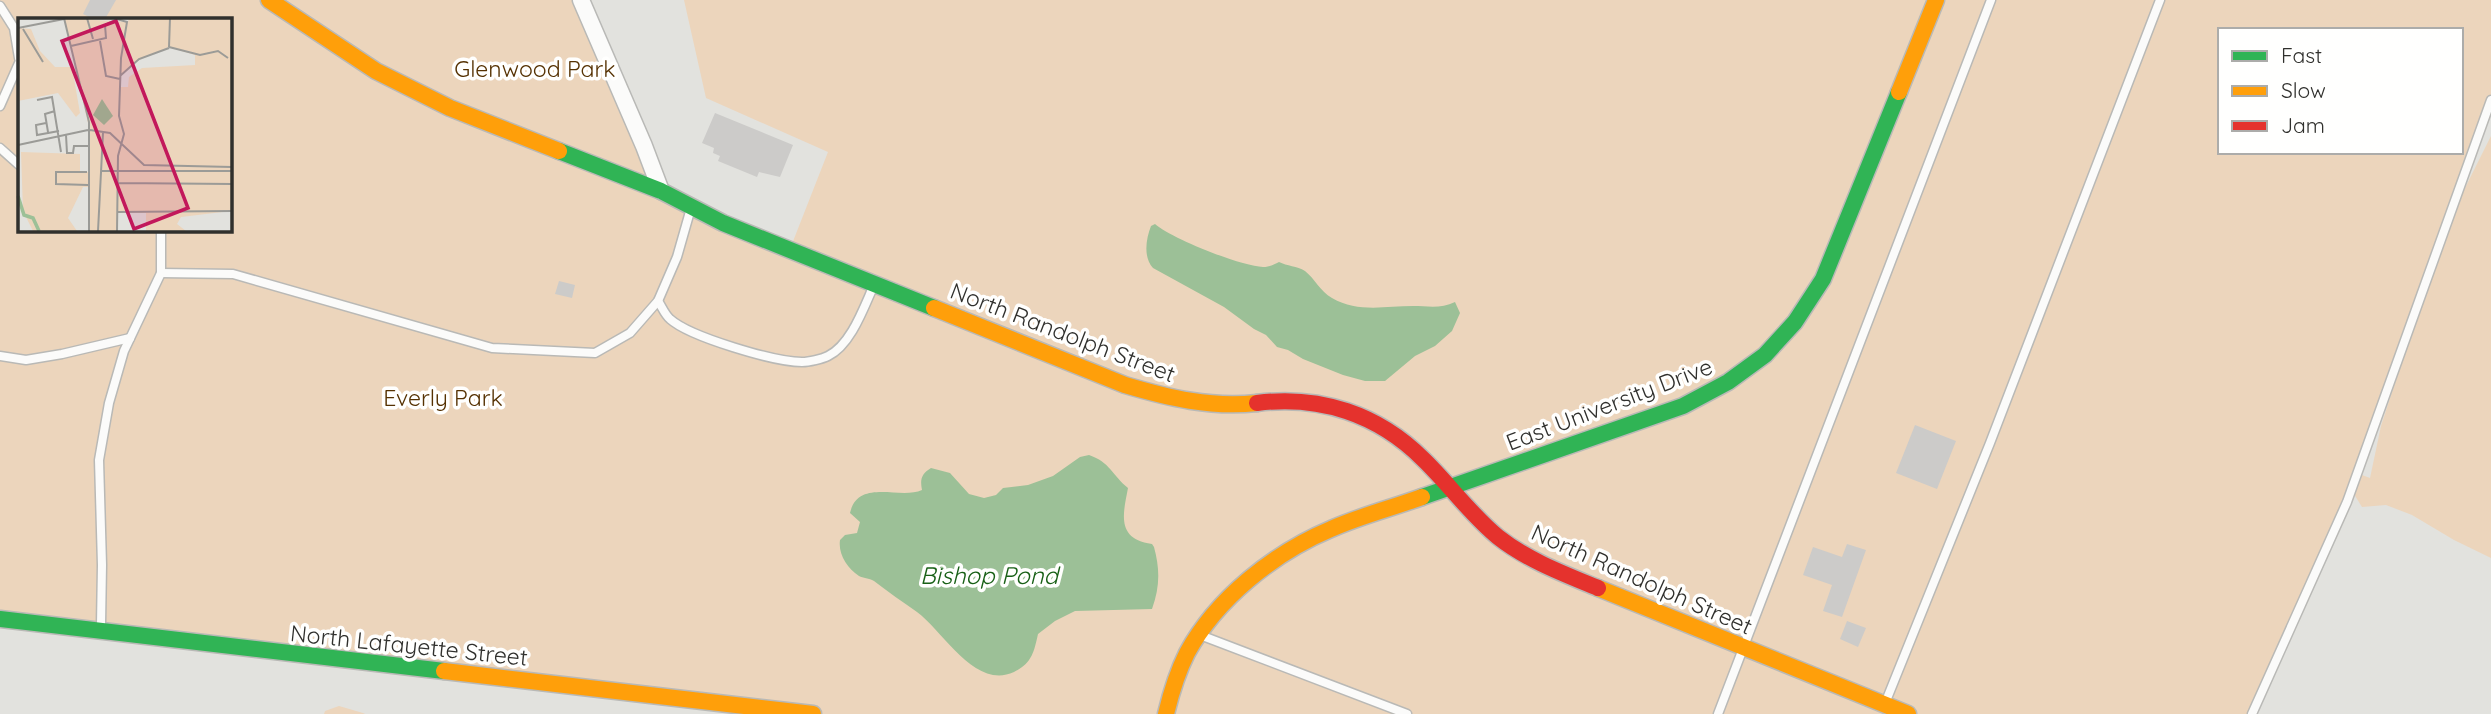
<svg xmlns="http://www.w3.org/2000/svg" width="2491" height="714" font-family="Quicksand,sans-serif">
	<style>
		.green { fill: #ecd5bc; fill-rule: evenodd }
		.water { fill: #9cc097 }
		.building { fill: #cccbc9 }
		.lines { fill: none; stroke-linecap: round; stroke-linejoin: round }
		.lane-casing { stroke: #b9b9b6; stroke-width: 11 }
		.street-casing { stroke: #b9b9b6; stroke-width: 19 }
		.fast-casing { stroke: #b9b9b6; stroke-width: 19 }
		.slow-casing { stroke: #b9b9b6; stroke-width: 19 }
		.jam-casing { stroke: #b9b9b6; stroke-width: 19 }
		.lane { stroke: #fbfbfa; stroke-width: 8 }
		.street { stroke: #fbfbfa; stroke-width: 16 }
		.fast { stroke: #30b455; stroke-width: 16 }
		.slow { stroke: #ff9f0a; stroke-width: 16 }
		.jam { stroke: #e5322d; stroke-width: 16 }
		.labels { text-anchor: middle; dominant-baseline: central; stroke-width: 7; stroke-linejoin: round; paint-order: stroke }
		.park-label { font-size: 23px; fill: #553102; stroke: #fffffe }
		.street-label { font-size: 23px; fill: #30302d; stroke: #fffffe }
		.water-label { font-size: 24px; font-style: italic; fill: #186016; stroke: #fffffe }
		.inset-river { fill: none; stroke: #9cc097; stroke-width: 3.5 }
		.inset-road { fill: none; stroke: #9b9b97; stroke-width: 2 }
		.view { fill: #c2185b; fill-opacity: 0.15; stroke: #c2185b; stroke-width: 3.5 }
		.inset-edge { fill: none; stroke: #30302d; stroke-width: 3.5 }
	</style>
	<rect width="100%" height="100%" fill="#e2e2de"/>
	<g class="green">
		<path d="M0,0H581L661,191L790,249L828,152L706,98L684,0H2491V100L2450,218L2491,136V558L2454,540L2412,515L2386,505L2362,507L2352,491L2252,714H814L0,620ZM19,19H229V229H19ZM2220,30H2461V152H2220ZM2432,268L2381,426L2370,478L2362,475L2354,486Z"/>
		<path d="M339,706L363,713L365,714H324L325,711Z"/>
	</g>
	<g class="water">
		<path d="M1155,224C1172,239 1241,266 1263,267C1269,267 1273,265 1279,262C1287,266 1297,266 1305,271C1315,279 1320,291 1332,298C1358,313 1385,306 1413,306C1428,306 1441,309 1455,302L1460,313L1452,331L1435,346L1415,356L1385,381H1365L1343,375L1303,359L1288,350L1277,347L1266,335L1254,329L1224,307L1153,268C1143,257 1146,239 1151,226Z"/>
		<path d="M1089,455C1110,462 1112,475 1128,488C1123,514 1116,539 1152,544L1154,547C1160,569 1160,587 1152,609L1075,611L1055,621L1038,634C1034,652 1032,663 1014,672C975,690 944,632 917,612C903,602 888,592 874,581C869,578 863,578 859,576C847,568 838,554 840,540L845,535L857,533L860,522L850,513C858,478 900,500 922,490C920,480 921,474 931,468L950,473L969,494L984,498L996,495L1003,488L1028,485L1053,476L1080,457Z"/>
	</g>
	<g class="building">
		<path d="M90,0H116L105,19H93L83,14Z"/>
		<path d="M715,113L793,145L780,177L759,172L757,177L718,161L720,156L713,153L714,148L702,143Z"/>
		<path d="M559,281L575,285L572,298L555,294Z"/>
		<path d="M1915,425L1956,441L1937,489L1896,473Z"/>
		<path d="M1847,544L1866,550L1842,617L1823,611L1832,585L1803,575L1813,547L1842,557Z"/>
		<path d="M1847,621L1866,628L1858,647L1840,639Z"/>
	</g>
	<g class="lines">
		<defs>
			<g id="lane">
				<path d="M0,6L14,28L19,58"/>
				<path d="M0,106L19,63"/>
				<path d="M0,148L19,165"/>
				<path d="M161,273L233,274L492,348L595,353L630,333L658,301L677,257L691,208"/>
				<path d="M658,301C662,307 665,315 670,319C690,337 775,362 802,362C809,362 822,359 828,356C851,345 864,307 874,285"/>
				<path d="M0,356L26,360L62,354L130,338"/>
				<path d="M101,624L102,565L99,460L109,403L124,351L161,273V229"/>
				<path d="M1200,635L1407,714"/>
				<path d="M1886,701L1990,443L2160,0"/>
				<path d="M1718,714L1991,0"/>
				<path d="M2252,714L2347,502L2491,100"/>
			</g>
			<path id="street" d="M581,0L644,146L661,191"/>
			<g id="fast">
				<path d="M559,151L661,191L723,223L934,308"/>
				<path d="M1422,497L1683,406L1728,382L1765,355L1795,322L1823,279L1899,92"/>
				<path d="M0,619L444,671"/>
			</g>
			<g id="slow">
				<path d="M269,0L376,71L450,108L559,151"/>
				<path d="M1899,92L1936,0"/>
				<path d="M934,308L1125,385C1169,398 1211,408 1257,403"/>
				<path d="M1598,588L1908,714"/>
				<path d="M444,671L813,714"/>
				<path d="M1166,714C1171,693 1177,673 1187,653C1217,598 1274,553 1331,529C1360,516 1392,508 1422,497"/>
			</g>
			<path id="jam" d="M1257,403C1320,395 1378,414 1423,459C1449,484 1470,514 1498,537C1527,560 1564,574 1598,588"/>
		</defs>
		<use href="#lane" class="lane-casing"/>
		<use href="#street" class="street-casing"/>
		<use href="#fast" class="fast-casing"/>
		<use href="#slow" class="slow-casing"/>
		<use href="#jam" class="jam-casing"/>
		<use href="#lane" class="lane"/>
		<use href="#street" class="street"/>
		<use href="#fast" class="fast"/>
		<use href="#slow" class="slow"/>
		<use href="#jam" class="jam"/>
	</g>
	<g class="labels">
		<g class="park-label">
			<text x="535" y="68">Glenwood Park</text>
			<text x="443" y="397">Everly Park</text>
		</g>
		<g class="street-label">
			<text transform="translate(1063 332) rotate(21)">North Randolph Street</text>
			<text transform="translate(1609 404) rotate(-21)">East University Drive</text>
			<text transform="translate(1642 579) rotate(24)">North Randolph Street</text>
			<text transform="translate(409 645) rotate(6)">North Lafayette Street</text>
		</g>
		<g class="water-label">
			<text x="989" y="575">Bishop Pond</text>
		</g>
	</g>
	<g transform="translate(18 18)">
		<rect width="214" height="214" fill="#e2e2de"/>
		<path d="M46,0L110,4L111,0H213V193L163,199L159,206L168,213H128V195L99,194V213H71V169H65L50,200L59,213H15L5,193L3,134L62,136V154H71L72,114ZM151,29L177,37V47L124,50L111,59L110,69H102V58L119,43ZM0,10L13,11L22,33L37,49H54L62,95L58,99L40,75L0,83Z" fill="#ecd5bc" fill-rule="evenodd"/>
		<path d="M84,81L95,98L86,107L75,97Z" fill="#9cc097"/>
		<path class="inset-river" d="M0,178L6,197L15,200L21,213"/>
		<path class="inset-road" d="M46,0L71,104V213M69,0L75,21M0,10L46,1M5,11L25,44M82,23L88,58L102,61M53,28L88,20L87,7L99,1L109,4L103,40L101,98L106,116L100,138L99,213M151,29L182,37L200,33L210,40M151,29L152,0M102,58L121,41L151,30M19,82L34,79L43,134M28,105L18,107L19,117L41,113M72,112L92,115L126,147L214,149M30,114L27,96L37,93M48,117L49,135H55L56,128H70M0,127L70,112M84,153H214M69,154H38V166L70,167M99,165L214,166M99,194L214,193M80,213L85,115"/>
		<path class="view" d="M98,3L170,190L116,211L44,23Z"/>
		<rect width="214" height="214" class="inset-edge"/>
	</g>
	<rect x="2218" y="28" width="245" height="126" fill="#fffffe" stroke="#acacaa" stroke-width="2"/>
	<rect x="2232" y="51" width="35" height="10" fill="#30b455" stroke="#acacaa" stroke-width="2"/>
	<text x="2281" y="63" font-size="21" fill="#30302d">Fast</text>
	<rect x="2232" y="86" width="35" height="10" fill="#ff9f0a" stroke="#acacaa" stroke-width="2"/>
	<text x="2281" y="98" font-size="21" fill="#30302d">Slow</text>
	<rect x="2232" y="121" width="35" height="10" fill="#e5322d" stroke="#acacaa" stroke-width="2"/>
	<text x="2281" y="133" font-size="21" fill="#30302d">Jam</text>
</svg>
